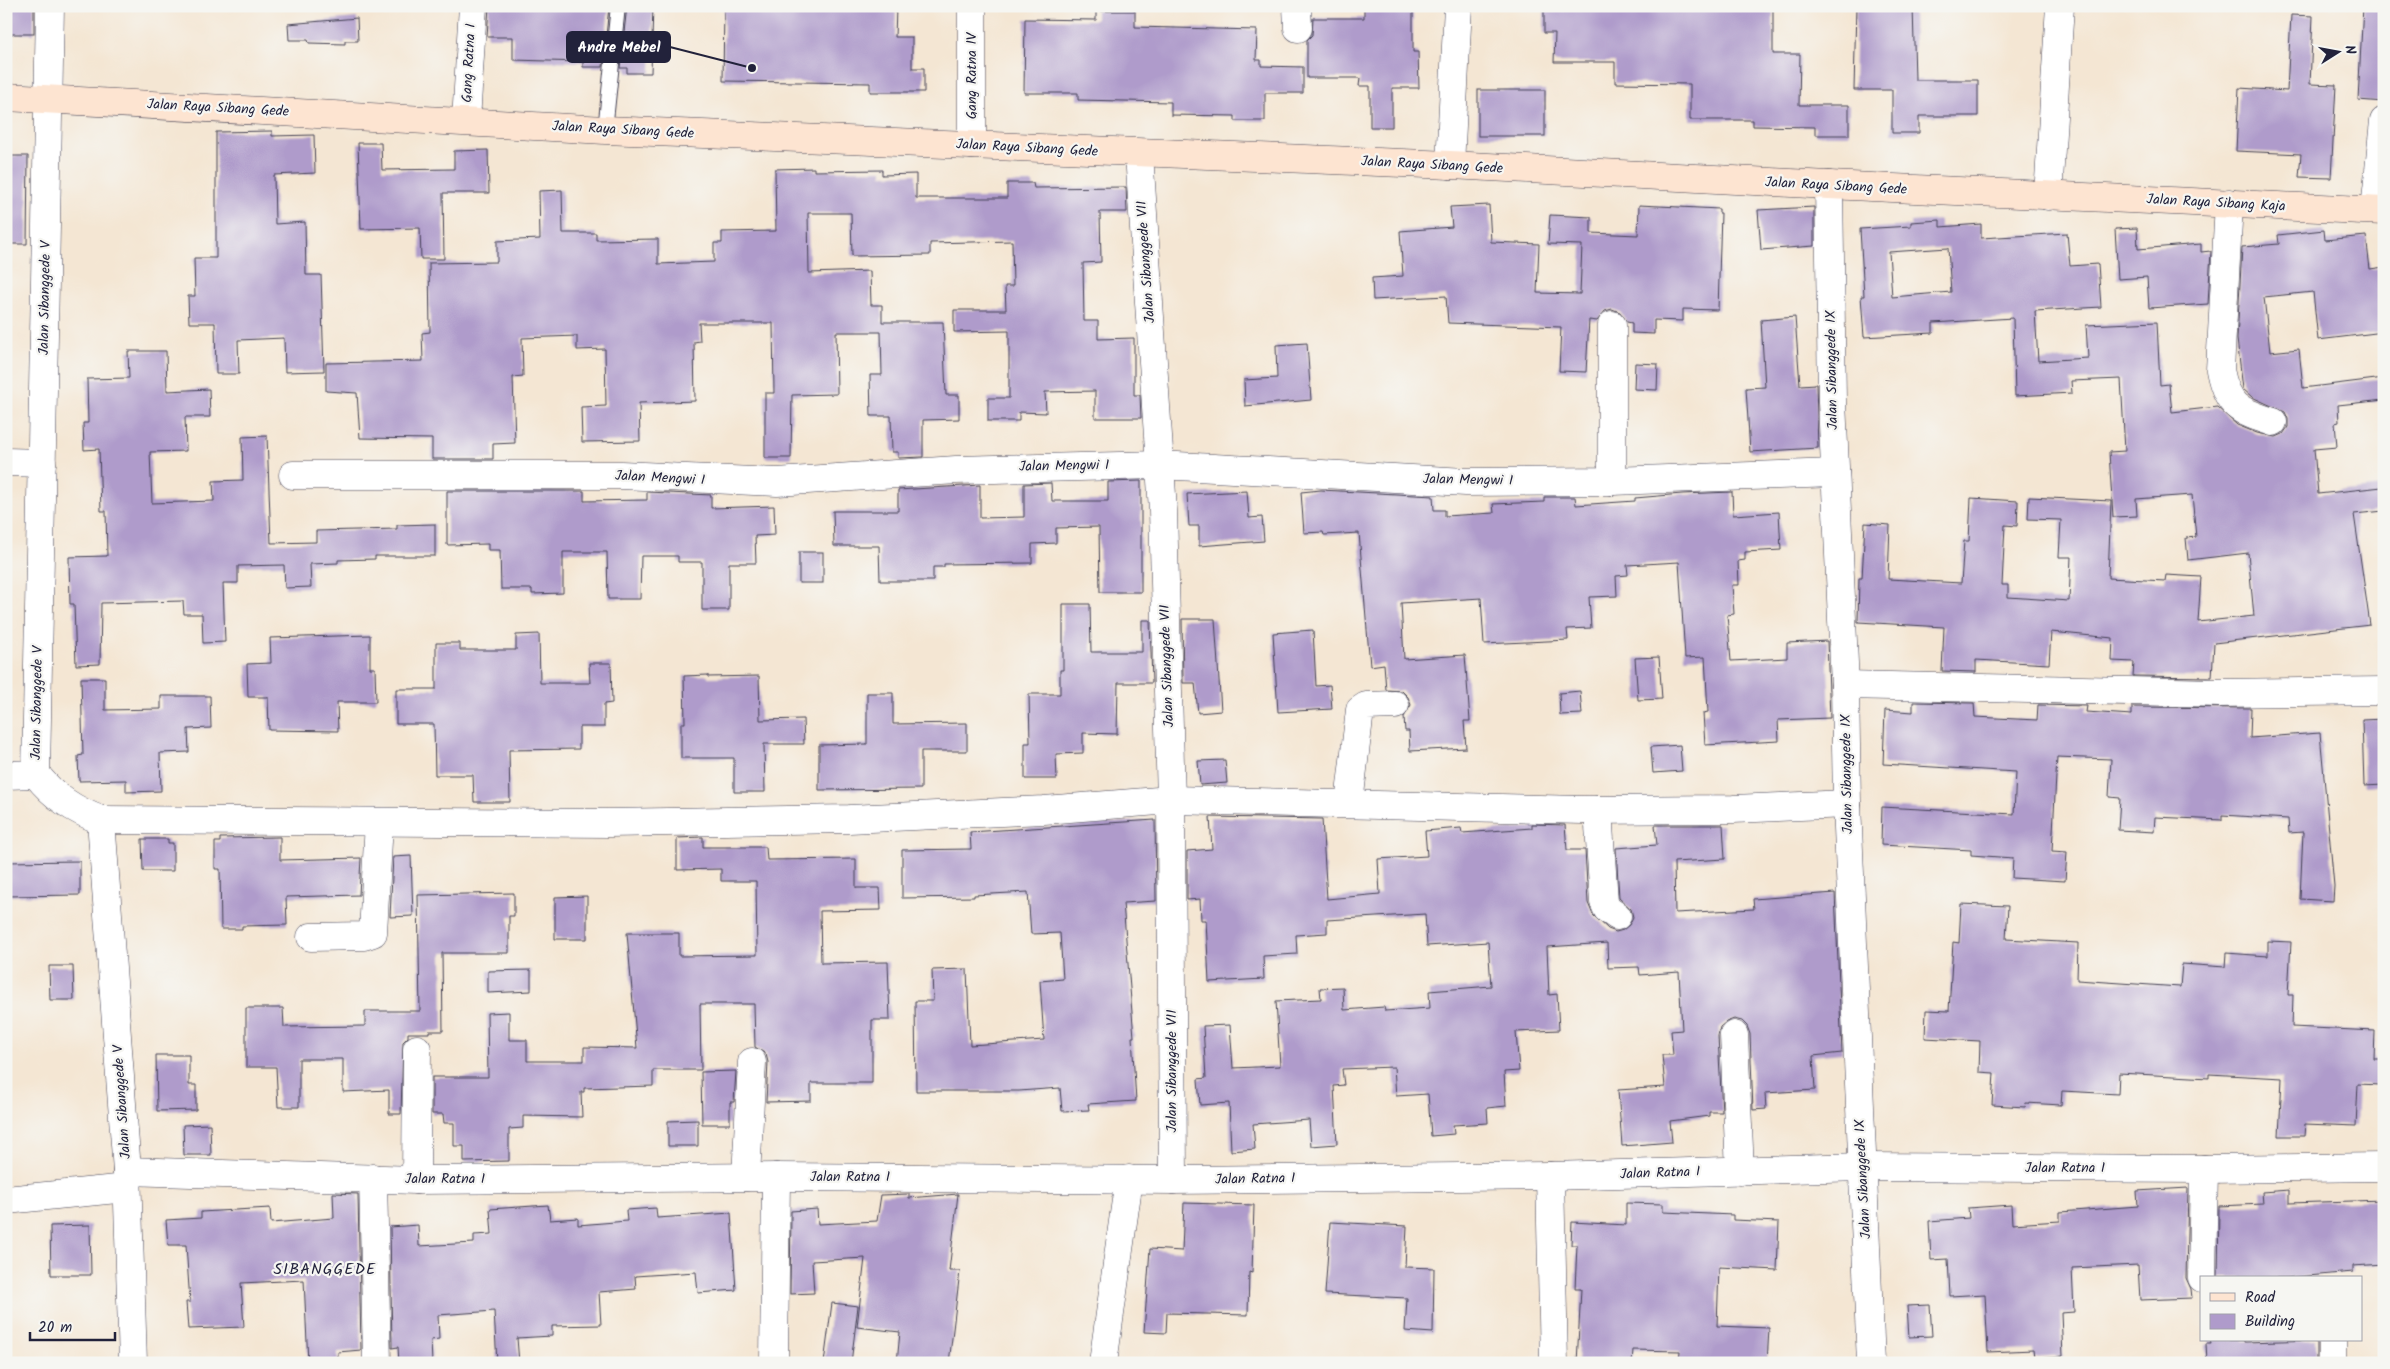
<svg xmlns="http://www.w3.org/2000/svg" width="2390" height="1369" font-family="Kalam,sans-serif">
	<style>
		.building { fill: #af9bcb; fill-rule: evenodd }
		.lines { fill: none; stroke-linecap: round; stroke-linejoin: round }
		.lane-casing { stroke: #423f52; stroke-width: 16 }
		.street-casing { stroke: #423f52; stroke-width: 29 }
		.secondary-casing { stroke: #423f52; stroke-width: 29 }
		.lane { stroke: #fff; stroke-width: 14 }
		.street { stroke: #fff; stroke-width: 28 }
		.secondary { stroke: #fde4d1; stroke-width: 28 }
		.labels { text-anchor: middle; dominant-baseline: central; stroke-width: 4.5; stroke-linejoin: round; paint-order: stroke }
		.street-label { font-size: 14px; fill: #22223b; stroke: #f6f6f2 }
		.quarter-label { font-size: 16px; letter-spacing: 1px; fill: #22223b; stroke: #f6f6f2 }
		.leader { fill: none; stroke: #22223b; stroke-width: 2 }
		.callout-dot { fill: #22223b; stroke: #f6f6f2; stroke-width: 2 }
		.callout { fill: #22223b; stroke: #22223b; stroke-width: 2 }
		.callout-label { font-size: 15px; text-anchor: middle; font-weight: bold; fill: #fff }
	</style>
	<rect width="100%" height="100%" fill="#f6f6f2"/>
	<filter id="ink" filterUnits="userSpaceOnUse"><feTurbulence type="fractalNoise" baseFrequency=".02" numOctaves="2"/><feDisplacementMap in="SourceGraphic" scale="10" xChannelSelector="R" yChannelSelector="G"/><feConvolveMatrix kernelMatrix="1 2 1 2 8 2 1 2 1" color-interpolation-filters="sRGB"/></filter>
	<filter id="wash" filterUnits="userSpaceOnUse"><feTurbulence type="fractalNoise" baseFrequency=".0096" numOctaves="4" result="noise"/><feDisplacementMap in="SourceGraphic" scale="20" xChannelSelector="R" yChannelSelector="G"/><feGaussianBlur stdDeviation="1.12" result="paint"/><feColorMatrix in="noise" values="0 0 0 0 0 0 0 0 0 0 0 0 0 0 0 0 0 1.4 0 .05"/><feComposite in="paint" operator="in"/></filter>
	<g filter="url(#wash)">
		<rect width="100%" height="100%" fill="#f4e6d3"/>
		<g id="blocks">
			<g class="building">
				<rect x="6" y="6" width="28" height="28"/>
				<path d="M489,6H609L603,67H583V62L513,60V37H487Z"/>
				<path d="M627,6H653L651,73H627V68H620Z"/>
				<path d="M724,6L896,8L895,37H912V68H924V92H870V83L723,81Z"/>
				<path d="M1364,6H1413V52H1418L1419,88H1392V127H1370V86H1359L1360,78H1307V40L1312,35L1313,18H1364Z"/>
				<path d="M1544,6H1773V54H1800L1799,105H1849V135H1815V127L1753,126V120H1690V84L1615,83V62H1554L1555,33H1544Z"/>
				<path d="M1856,6H1913L1915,80H1978V116H1919V133H1892V90H1854Z"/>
				<path d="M2363,6H2384V102L2358,100Z"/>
				<path d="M1096,11H1135V27L1257,30L1256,60H1261V66L1303,67V93H1265V121H1235V116L1171,115V102L1078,100V93H1024L1025,19L1096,20Z"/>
				<path d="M2291,15L2313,16L2310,84L2336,85L2331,178L2299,177L2301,154L2236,151L2239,88L2287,91Z"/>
				<path d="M357,18L358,41H345V44L309,43L308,40H289L288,24Z"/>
				<rect x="1478" y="90" width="67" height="46"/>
				<path d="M272,131V136L314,135L315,173L274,175L275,224L305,222L306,275H321L324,371L285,372L284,338L238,340L239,374H216L215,323H189L188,296H195L194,258H216V132Z"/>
				<path d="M358,143H381L382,170L454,169V151L488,150L489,193H443L444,259H421L420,228L361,229Z"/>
				<path d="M6,156H28L27,244H6Z"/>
				<path d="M814,168V171L882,170V175L916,174V198H1007V183H1033L1034,188L1126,187L1127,212H1100L1101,262L1083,263L1084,321H1098V339L1134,338V395H1140L1141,418H1095V391L1045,392L1046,413L1019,412V421H988V398H1009V331L954,332V310H1006L1005,286H1013L1012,241L930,243V255L852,256L851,213H808L809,273L870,271L871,305H882V322H943L946,395H959V419L923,420V457L898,458V452H892L891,416H871L870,375H882L881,332H836L837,394L792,395L791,458H765V393H774L773,323H699L700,341L694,342L695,401L639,403L640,441L582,442L581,407L606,406L605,349L577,350V336L522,338L523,376L513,377L515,443L493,444V459H432V439L360,438L357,393L326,391V363L423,361L422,333L430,332L429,263L497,262V241L540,239L539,191L562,190L563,233H596V240L658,239V264L714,262V243H722V232L776,231L775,169Z"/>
				<path d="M1489,205L1491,242L1539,244L1537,293L1580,294L1582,245L1548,244L1550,215L1591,217V233L1638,235L1639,205L1719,209V213H1721L1718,310L1683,309V321L1654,320V334L1632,333V323L1627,322L1620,312L1612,309L1605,311L1597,321L1589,320L1586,372L1559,371L1561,327L1448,323L1446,296L1373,300L1372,278L1403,276L1400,231L1452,227L1450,207Z"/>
				<path d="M1814,207V246L1761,250L1758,210Z"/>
				<path d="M1940,220V227L1981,224V238L2067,233L2070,266L2098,264L2101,307L2035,311L2038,361L2088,358L2086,325L2157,322L2160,385L2169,384L2172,412L2217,407L2237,425L2257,433L2276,437L2283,434L2288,427V419L2285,412L2252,397L2243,389L2237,339L2242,247L2279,244L2278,235L2324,230L2325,240L2366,236L2370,269L2384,267V332L2318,340L2313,292L2264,297L2270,352L2299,349L2303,388L2384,378V400L2338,405L2339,422L2335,423L2337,447L2314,449L2318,494L2382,487L2384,511L2354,514L2370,625L2214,643L2212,677L2133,676L2134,662L2112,661L2113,638L2051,632L2049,664L1976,660V672L1942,671L1944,627L1858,622L1859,578H1862L1865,523L1890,525L1888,579L1961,583L1964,541H1969L1971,498L2018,501L2017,526L2005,525L2002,585H2008V597L2069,601L2071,557H2059L2061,520L2028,519L2029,497L2111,501L2108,578L2165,581L2166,575L2201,577L2198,622L2254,616L2248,553L2188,560L2186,538L2196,537L2192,495L2136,499L2137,516L2113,517L2109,452L2125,451L2121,379L2071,381L2072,393L2015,396L2013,318L1933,323V333L1864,337L1861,296H1864L1860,229L1911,226V222ZM1948,248L1951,292L1892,297L1889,252Z"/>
				<path d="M2137,228L2138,249L2201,244V252L2211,251L2208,304L2149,308L2147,277L2118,279L2115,229Z"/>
				<path d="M1795,317L1800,385L1816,384L1818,448L1750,452L1746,388L1765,387L1761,320Z"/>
				<path d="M1307,343L1311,400L1245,406L1244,380L1277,378L1276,345Z"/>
				<path d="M128,351H166L167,391L209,389L210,417H185L186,451L150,452L152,503L214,501L213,481L243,480L242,437L267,436L271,543L316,542V531L397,529V525L435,524V556H375V559L338,560V563L310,564L311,587L285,588L284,565L238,566V583H223L225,642L203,643L202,614H184L183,601L101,603L100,664L76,665L74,604H70L69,557L107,556L106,511H101L99,449L84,450L83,423H88L87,379L129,378Z"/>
				<path d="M1635,363L1658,364L1657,390L1634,389Z"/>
				<path d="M1141,481V592H1100L1099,527L1056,528V543L1032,544V563L944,564V567H933V581H880L879,546H834L833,511H898V490L980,485V518L1024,517V484L1051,483L1052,501H1108V482Z"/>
				<path d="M1321,490L1433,496L1434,510H1445V516L1494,513L1493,504L1544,502V497H1575L1576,505L1635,501V498L1682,494L1732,492L1733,515L1779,512L1781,550L1745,552V560L1738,561L1739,585H1732L1734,614L1727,615L1731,661L1787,658V643L1827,641L1830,718L1778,720L1779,741L1705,745L1703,713L1708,712L1705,657L1685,658L1679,562L1627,565L1628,575L1616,576L1617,596L1589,597L1591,628L1567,629L1568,640L1484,644L1481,598L1401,603L1404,659L1465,655L1470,721H1464L1466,748L1410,751L1409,731H1405L1404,717L1411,705L1408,697L1402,691L1386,690L1384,664L1370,666L1359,533L1324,535L1323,532L1304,533L1301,492Z"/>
				<path d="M447,491H584V501L647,500V492L711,495V508L774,506L775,535L755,536L756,563H729V610H702V562H678V556H641L640,599H608L607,552H563V593L532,594V589H501L500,550H488V544L447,545Z"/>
				<path d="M1247,491L1249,518L1262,517L1264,541L1199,546V526H1189L1187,494Z"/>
				<rect x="799" y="552" width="24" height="31"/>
				<path d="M1063,604H1090L1091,652H1142V620H1150L1152,683H1118L1117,734L1083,733V753L1056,754L1057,779H1025V743H1030L1029,694H1060V670H1063Z"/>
				<path d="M1182,619H1215L1221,711L1198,713L1195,683H1183Z"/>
				<path d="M1313,630L1316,686L1330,685L1332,709L1278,712L1273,633Z"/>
				<path d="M539,634L540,683H590L589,663H611L612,703L604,704V727H579V749L509,750L510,802H474L473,775H435L434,724H396V689H436V643H460V650H516V635Z"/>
				<path d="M370,635V668H375L376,702H337L338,731L269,730L268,697H248L247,664L271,663L270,638Z"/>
				<path d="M1659,657L1662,699L1638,700L1635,658Z"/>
				<path d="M708,675V677L759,676L760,720L803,719L804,744H764L765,792H734V758H681V723H685L684,676Z"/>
				<path d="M81,678H105V710L161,709V696H210L211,728L188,729L189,752L160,753L161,791L126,792V780L79,781L78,756L83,755Z"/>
				<path d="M1580,691L1582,714L1560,715L1559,693Z"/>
				<path d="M867,693H893V724L967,723V751H921V789L819,790V745L867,744Z"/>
				<path d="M1913,702L1974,703L1975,717L2037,720L2038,705L2087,706L2086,712L2132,715V707L2251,708L2250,738L2320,733L2334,886L2333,901L2300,899L2303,832L2289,833L2288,819L2222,815V820L2155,817L2154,832L2118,830L2120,798L2109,797L2111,759L2057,757L2052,851L2067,852L2065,881L2012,878L2013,858L1971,855V850L1881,845L1882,807L2014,814L2016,772L1883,764L1885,710L1913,712Z"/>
				<path d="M2384,719V785L2364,786L2362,720Z"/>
				<path d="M1680,745L1682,771L1653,773L1651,747Z"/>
				<path d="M1225,760L1227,783L1200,785L1198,761Z"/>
				<path d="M1210,817L1322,819L1327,899L1380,894L1378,859L1427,856L1425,831L1461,828L1462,833L1532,828V824L1565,825L1567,850H1585L1588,903L1593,915L1608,929L1616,932L1623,930L1629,925L1633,917L1631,909L1619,898L1616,848L1657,845L1655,825H1723L1725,859L1674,862L1675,913L1754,909L1753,899L1835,893L1842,1053L1813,1056L1815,1090L1765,1093L1766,1109L1753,1110L1750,1034L1747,1026L1742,1021L1734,1019L1726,1022L1720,1027L1718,1036L1722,1112H1709V1116L1670,1121L1672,1142L1622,1146L1618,1090L1665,1087L1662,1055H1673L1671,1031L1682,1030L1679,972L1640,975L1639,967L1608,968L1607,943L1547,947L1549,995L1557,994L1559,1030L1516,1032L1519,1071L1504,1072L1506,1106L1487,1108L1488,1123L1453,1125L1454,1134L1431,1136L1428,1094L1396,1096L1394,1067L1342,1069L1344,1085L1334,1086L1337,1144L1311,1146L1309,1120L1253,1124L1255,1149L1231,1151L1229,1103L1200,1105L1198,1079L1206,1078L1203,1026L1230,1025L1233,1068L1280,1066L1276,1001L1321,999L1320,988L1343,987L1344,1010L1384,1007L1385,1011L1430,1008L1429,991L1491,986L1488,942L1427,946L1425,914L1327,920V933L1296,935L1297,954L1263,956L1264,979L1209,982L1206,920H1201L1200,899L1187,900V851L1212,849Z"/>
				<path d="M1155,820L1156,901L1123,903L1134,1037H1132L1136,1101L1088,1104L1089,1110L1062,1111L1060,1088L1019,1091H916L915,1001H933L932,970L967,969L970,1045L1044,1040L1040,981L1063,979L1060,933L1031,934L1028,892L974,895V897L902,898V850L971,849L970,832Z"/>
				<path d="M280,837V860L361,858L359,895L286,897L287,925L242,926V929H221L220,869H215V842H220V838Z"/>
				<path d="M703,837V847H766L767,860L856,859V888H880L881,910L820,911L821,963L888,962L890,1020H872V1083H811V1101L766,1102L768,1062L766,1054L755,1047L754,1004H700L701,1070H653V1086L584,1088V1092H581L582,1117L523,1116V1128L509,1129V1161L464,1162V1146H454V1123H444L443,1114H432V1077H488L487,1013L509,1012V1040H527V1061H584V1047L637,1048L627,933H679V956L757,955L756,881H721V869L677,870V838Z"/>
				<path d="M142,839H168V843H173V871H143Z"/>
				<path d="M411,856L413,916L390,917L393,857Z"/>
				<path d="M80,861V895L6,896V862Z"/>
				<path d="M514,893V916H509V953H442L443,1031H429V1033H408V1037L403,1042L401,1114H389V1090L343,1092V1059H299V1107H278L276,1067H246V1008H283L284,1027L365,1026V1011H420L418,895Z"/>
				<path d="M587,896V939H555V897Z"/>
				<path d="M1961,904L2008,906L2006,939L2078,943L2077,980L2180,987L2182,964L2225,967L2226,953L2268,956V941L2291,942L2288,995H2293L2292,1027L2375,1031L2374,1059H2381L2380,1085L2358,1084L2356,1126L2305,1124L2304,1136H2279L2282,1078L2209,1074V1078L2119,1073L2118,1094L2062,1091L2061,1105L2026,1103L2025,1107L1992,1105L1994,1073L1979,1072L1980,1041L1925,1038L1926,1010L1949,1011L1953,942L1959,943Z"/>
				<path d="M49,966H73L74,1000H50Z"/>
				<path d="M531,970V991L488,993V971Z"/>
				<path d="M156,1055H189V1085H196V1110L157,1111Z"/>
				<path d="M736,1071L734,1102H730V1124H702L701,1072Z"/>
				<path d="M698,1120V1146H668V1121Z"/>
				<path d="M210,1124L211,1155H184L183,1125Z"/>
				<path d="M2188,1188L2186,1278L2191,1289L2192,1298L2140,1300L2138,1265L2072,1268L2074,1312L2061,1313L2063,1356L2034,1358L2033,1350L1988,1352L1985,1294L1950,1296L1948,1259L1931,1260L1929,1221L1969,1218L1968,1208L2011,1205L2012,1224L2060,1221V1212L2138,1206L2137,1191Z"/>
				<path d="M2289,1190V1203L2384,1200V1264L2353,1266V1272L2285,1278H2218L2219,1206L2263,1204L2262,1192Z"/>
				<path d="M333,1193L358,1194L361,1350L338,1352V1363H308L304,1280L241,1283L244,1327L188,1329L186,1302H190L186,1245H168L166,1220L201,1218V1212L270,1208L271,1223L334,1218Z"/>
				<path d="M909,1194V1198L958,1194L949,1271H960L949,1363H897L900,1332L857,1327L865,1258L812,1261L814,1293L790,1294L791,1211L817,1209L818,1224L877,1221L881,1195Z"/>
				<path d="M1184,1203L1254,1205L1252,1273L1249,1272L1248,1315L1167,1313L1166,1333L1144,1332L1150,1249L1182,1251Z"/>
				<path d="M1626,1203L1663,1204V1212L1733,1215V1220L1779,1222L1777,1270L1719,1267L1717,1326L1769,1328L1767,1363H1679L1680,1351L1633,1350L1632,1363H1577L1581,1289H1575L1577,1245H1571L1572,1222L1626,1225Z"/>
				<path d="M548,1205L550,1220L578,1218V1225L627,1221L626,1210L656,1208L657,1218L731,1213L736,1290L698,1293L696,1272L635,1276L636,1289L599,1292L601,1325L552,1326V1336L517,1338L519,1363H497L494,1311L438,1315L439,1339L431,1340L432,1363H399L398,1347L392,1348L390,1227L418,1225L419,1246L474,1243V1235L492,1234L490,1209Z"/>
				<path d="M1330,1222L1407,1226L1405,1267L1434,1268L1433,1333L1405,1331L1407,1298L1325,1294Z"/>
				<path d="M90,1225L91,1275H51L50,1226Z"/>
				<path d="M832,1303L858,1306L851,1363H824Z"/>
				<path d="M1930,1305L1932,1336L1909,1337L1907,1306Z"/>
				<path d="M2210,1340H2244V1342L2316,1340V1363H2207L2206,1344H2211Z"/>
			</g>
		</g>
	</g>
	<g filter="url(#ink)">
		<use href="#blocks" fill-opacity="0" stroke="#423f52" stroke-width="1"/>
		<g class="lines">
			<defs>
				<path id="lane" d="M605,130L618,6"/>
				<g id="street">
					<path d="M50,6L36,774C54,797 74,810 101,820L127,1171L133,1363"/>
					<path d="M1297,6L1298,28"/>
					<path d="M466,121L473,6"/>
					<path d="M972,145V6"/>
					<path d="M1139,154L1163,510L1171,800L1173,1180"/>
					<path d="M1450,165L1458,6"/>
					<path d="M1829,185L1832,402L1845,685L1847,804L1871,1363"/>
					<path d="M2048,196L2060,6"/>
					<path d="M2229,203L2220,370C2227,406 2240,412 2273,422"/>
					<path d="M2375,210L2384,121"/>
					<path d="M6,462L42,463"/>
					<path d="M293,475H621L777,482L956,470L1159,465L1466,482L1612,481L1835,473"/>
					<path d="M1612,481V325"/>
					<path d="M1845,685L2219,693L2384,691"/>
					<path d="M6,775L36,774"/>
					<path d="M1349,803L1360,710L1366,706L1395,705"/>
					<path d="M1598,810L1604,902L1607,909L1617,916"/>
					<path d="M101,820L609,823L849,819L1044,810L1171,800L1583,810L1733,809L1847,804"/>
					<path d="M311,937L364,936L373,933L379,822"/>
					<path d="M1734,1035L1740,1171"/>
					<path d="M127,1171L416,1180L776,1177L1173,1180L1550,1176L1862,1167L2204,1169L2384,1167"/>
					<path d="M1550,1176L1554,1363"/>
					<path d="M746,1177L752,1062"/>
					<path d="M373,1178L377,1363"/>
					<path d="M416,1180L417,1049"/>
					<path d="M6,1200L127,1188"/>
					<path d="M2202,1278L2204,1169"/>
					<path d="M2332,1340V1363"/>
					<path d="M774,1363L776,1177"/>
					<path d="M1103,1363L1129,1179"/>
				</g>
				<path id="secondary" d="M6,97L605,130L1450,165L1829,185L2384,211"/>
			</defs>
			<use href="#lane" class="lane-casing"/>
			<use href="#street" class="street-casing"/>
			<use href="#secondary" class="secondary-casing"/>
			<use href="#lane" class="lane"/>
			<use href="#street" class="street"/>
			<use href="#secondary" class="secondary"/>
		</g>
	</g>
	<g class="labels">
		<g class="street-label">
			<text transform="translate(469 63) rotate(-87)">Gang Ratna I</text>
			<text transform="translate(972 76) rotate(-90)">Gang Ratna IV</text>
			<text transform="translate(218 108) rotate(3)">Jalan Raya Sibang Gede</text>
			<text transform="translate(623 130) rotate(3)">Jalan Raya Sibang Gede</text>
			<text transform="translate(1027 148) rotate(3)">Jalan Raya Sibang Gede</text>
			<text transform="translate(1432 165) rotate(3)">Jalan Raya Sibang Gede</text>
			<text transform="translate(1836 186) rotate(3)">Jalan Raya Sibang Gede</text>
			<text transform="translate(2216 203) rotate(3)">Jalan Raya Sibang Kaja</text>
			<text transform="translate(1146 262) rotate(-94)">Jalan Sibanggede VII</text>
			<text transform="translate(45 298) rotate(-89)">Jalan Sibanggede V</text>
			<text transform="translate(1832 370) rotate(-91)">Jalan Sibanggede IX</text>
			<text transform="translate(1064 466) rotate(-1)">Jalan Mengwi I</text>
			<text transform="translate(660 478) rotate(3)">Jalan Mengwi I</text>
			<text transform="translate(1468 480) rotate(1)">Jalan Mengwi I</text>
			<text transform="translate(1167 666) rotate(-92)">Jalan Sibanggede VII</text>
			<text transform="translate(37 703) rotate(-89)">Jalan Sibanggede V</text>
			<text transform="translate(1847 774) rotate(-91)">Jalan Sibanggede IX</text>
			<text transform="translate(1172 1071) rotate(-90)">Jalan Sibanggede VII</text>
			<text transform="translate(122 1102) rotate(-94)">Jalan Sibanggede V</text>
			<text x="2065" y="1168">Jalan Ratna I</text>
			<text transform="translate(1660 1173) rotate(-2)">Jalan Ratna I</text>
			<text x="850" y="1177">Jalan Ratna I</text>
			<text x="445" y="1179">Jalan Ratna I</text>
			<text transform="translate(1255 1179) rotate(-1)">Jalan Ratna I</text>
			<text transform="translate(1863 1179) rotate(-93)">Jalan Sibanggede IX</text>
		</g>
		<g class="quarter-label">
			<text x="325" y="1269">SIBANGGEDE</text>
		</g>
	</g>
	<path class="leader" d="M752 68L670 47"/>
	<circle class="callout-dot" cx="752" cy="68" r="5"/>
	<rect class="callout" x="567" y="32" width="103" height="30" rx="5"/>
	<g class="callout-label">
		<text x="619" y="52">Andre Mebel</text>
	</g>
	<rect width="2390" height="1369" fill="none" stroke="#f6f6f2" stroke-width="25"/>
	<rect x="2200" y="1276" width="162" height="65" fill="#f6f6f2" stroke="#a1a1a9"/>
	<rect x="2210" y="1293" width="25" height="8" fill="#fde4d1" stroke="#a1a1a9"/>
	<text x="2245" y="1302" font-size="15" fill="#22223b">Road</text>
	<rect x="2210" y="1314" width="25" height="15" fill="#af9bcb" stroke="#a1a1a9"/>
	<text x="2245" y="1326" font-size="15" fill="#22223b">Building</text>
	<g transform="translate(2338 52) rotate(79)" stroke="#f6f6f2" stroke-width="4" paint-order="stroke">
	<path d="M0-4L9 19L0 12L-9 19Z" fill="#22223b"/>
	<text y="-8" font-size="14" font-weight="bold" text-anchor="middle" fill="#22223b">N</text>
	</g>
	<path d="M30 1332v8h85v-8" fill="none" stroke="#22223b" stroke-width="2.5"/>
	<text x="38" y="1332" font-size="15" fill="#22223b" stroke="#f6f6f2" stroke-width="4" paint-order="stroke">20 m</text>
</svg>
